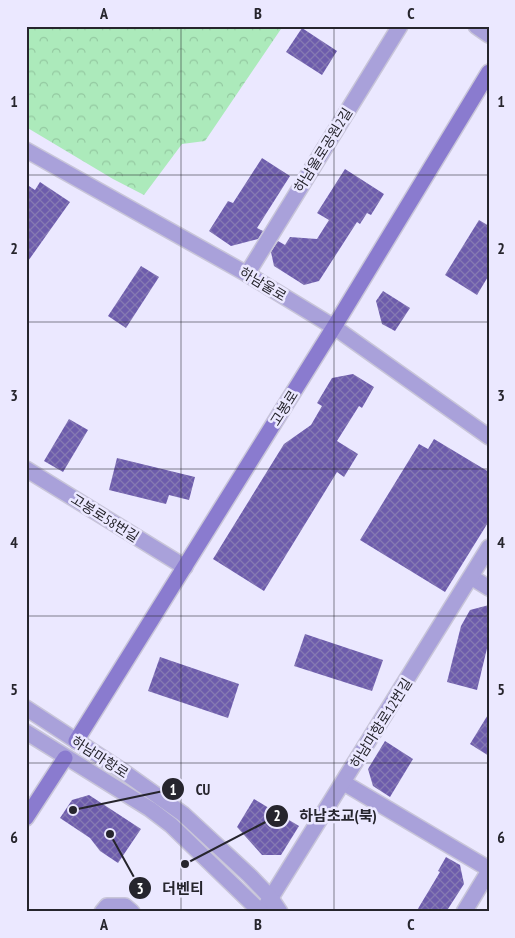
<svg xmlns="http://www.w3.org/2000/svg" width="515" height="938" font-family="'PT Sans Narrow','Noto Sans KR',sans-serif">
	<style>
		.park { fill: url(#park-crowns) }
		.building { fill: url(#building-cross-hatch) }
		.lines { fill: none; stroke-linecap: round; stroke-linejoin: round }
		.minor-casing { stroke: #c8c5d9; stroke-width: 18 }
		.tertiary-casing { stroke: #c8c5d9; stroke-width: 18 }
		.secondary-casing { stroke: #c8c5d9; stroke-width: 18 }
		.minor { stroke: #a9a1da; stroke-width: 15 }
		.tertiary { stroke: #a9a1da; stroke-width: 15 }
		.secondary { stroke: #8a7bcf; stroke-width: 15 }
		.grid { fill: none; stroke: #26252d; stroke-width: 1; stroke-opacity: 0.55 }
		.labels { text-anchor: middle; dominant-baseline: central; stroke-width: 5; stroke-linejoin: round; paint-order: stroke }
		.street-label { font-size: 14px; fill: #26252d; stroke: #ebe8ff }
		.leader { fill: none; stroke: #26252d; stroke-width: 2 }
		.callout-dot { fill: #26252d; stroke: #ebe8ff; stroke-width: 2 }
		.mark-label { font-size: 15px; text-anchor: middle; font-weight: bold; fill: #fff }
		.callout-label { font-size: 15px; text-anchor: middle; font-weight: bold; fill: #26252d; stroke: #ebe8ff; stroke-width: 5; stroke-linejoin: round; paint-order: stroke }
		.neatline { fill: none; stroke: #26252d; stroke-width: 2 }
		.grid-label { font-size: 16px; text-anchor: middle; font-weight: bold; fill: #26252d }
	</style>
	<defs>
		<pattern id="park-crowns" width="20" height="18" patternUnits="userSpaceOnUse" patternTransform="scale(1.25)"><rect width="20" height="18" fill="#aceabb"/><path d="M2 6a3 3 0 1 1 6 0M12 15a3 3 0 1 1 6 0" fill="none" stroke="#94c9a1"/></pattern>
		<pattern id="building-cross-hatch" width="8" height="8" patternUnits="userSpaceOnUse" patternTransform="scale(1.25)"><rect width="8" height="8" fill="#6d5cac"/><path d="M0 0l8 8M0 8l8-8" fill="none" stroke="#8579b2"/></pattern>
	</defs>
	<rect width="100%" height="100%" fill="#ebe8ff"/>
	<path class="park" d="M26,26H283L205,141L182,144L144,195L113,179L26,127Z"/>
	<g class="building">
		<path d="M302,28L337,51L322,75L286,52Z"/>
		<path d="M262,158L290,176L257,228L263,231L258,239L231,246L209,231L228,201L233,203Z"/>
		<path d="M345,169L384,194L371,215L367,213L360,224L357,222L319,281L304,285L274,266L271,252L278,241L285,245L290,237L317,239L329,220L317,213Z"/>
		<path d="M40,182L70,202L26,264V184L35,190Z"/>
		<path d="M479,220L489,226V275L477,295L445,275Z"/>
		<path d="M141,266L159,277L126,328L108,316Z"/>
		<path d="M383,291L410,308L395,331L382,324L376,301Z"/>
		<path d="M353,374L374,387L362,408L359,406L337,441L358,454L344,477L337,472L264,591L213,559L284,444L311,425L322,406L317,403L332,378Z"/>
		<path d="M69,419L88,430L63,472L44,461Z"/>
		<path d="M434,439L489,472V521L445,592L360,540L419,444L428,449Z"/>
		<path d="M117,458L195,477L189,500L169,495L166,504L109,490Z"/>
		<path d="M489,605V640L477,690L447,682L461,626L470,610Z"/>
		<path d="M305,634L383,660L372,691L294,666Z"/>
		<path d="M160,657L239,684L228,718L148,691Z"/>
		<path d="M489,713V756L470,744Z"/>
		<path d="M385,741L413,759L390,797L373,786L368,769Z"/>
		<path d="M89,795L141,829L118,863L100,851L90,838L60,818L72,800Z"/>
		<path d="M254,799L299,826L281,855H262L237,827Z"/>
		<path d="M446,857L460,865L464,884L446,912H416L440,872L438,871Z"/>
	</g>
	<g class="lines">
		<defs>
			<g id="minor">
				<path d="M476,26L489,35"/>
				<path d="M26,150L247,274L334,327L489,437"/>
				<path d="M247,274L400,26"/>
				<path d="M26,469L185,567"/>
				<path d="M471,577L489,588"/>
				<path d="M344,783L489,869"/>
				<path d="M102,912L107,906H125L132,912"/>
				<path d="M262,912L489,547"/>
				<path d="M464,912L489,871"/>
			</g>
			<g id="tertiary">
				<path d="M26,708L124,772L183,814L250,876L270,897L280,912"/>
				<path d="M26,732L150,809L171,825L261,912"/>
			</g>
			<g id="secondary">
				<path d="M76,741L334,327L489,72"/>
				<path d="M26,818L65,758"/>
			</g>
		</defs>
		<use href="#minor" class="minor-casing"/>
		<use href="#tertiary" class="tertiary-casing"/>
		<use href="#secondary" class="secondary-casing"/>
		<use href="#minor" class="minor"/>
		<use href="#tertiary" class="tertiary"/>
		<use href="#secondary" class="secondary"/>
	</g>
	<path class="grid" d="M181,26V912M334,26V912M26,175H489M26,322H489M26,469H489M26,616H489M26,763H489"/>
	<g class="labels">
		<g class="street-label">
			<text transform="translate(323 150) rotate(-58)">하남울로공원2길</text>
			<text transform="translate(263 284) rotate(31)">하남울로</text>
			<text transform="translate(284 408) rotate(-58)">고봉로</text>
			<text transform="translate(105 518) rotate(32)">고봉로58번길</text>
			<text transform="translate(381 723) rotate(-58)">하남마항로12번길</text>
			<text transform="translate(100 757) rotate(33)">하남마항로</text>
		</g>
	</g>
	<path class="leader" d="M73 810L173 789M185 864L277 816M110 834L140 888"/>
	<g class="callout-dot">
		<circle cx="73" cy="810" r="5"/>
		<circle cx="185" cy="864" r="5"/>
		<circle cx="110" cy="834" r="5"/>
		<circle cx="173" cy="789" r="12"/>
		<circle cx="277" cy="816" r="12"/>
		<circle cx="140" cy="888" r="12"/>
	</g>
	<g class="mark-label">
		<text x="173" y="795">1</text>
		<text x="277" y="821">2</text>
		<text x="140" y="894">3</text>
	</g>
	<g class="callout-label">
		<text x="203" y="795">CU</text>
		<text x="338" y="821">하남초교(북)</text>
		<text x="183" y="894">더벤티</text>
	</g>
	<rect width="515" height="938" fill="none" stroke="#ebe8ff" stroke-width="55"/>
	<rect x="28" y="28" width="460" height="882" class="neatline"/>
	<g class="grid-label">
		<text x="104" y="19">A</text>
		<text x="258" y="19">B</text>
		<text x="411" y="19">C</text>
		<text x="14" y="107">1</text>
		<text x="501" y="107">1</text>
		<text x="14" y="254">2</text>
		<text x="501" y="254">2</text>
		<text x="14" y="401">3</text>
		<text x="501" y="401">3</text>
		<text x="14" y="548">4</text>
		<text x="501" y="548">4</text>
		<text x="14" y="695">5</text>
		<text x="501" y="695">5</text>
		<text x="14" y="843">6</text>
		<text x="501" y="843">6</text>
		<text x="104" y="930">A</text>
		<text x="258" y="930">B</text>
		<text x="411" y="930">C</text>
	</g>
</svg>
